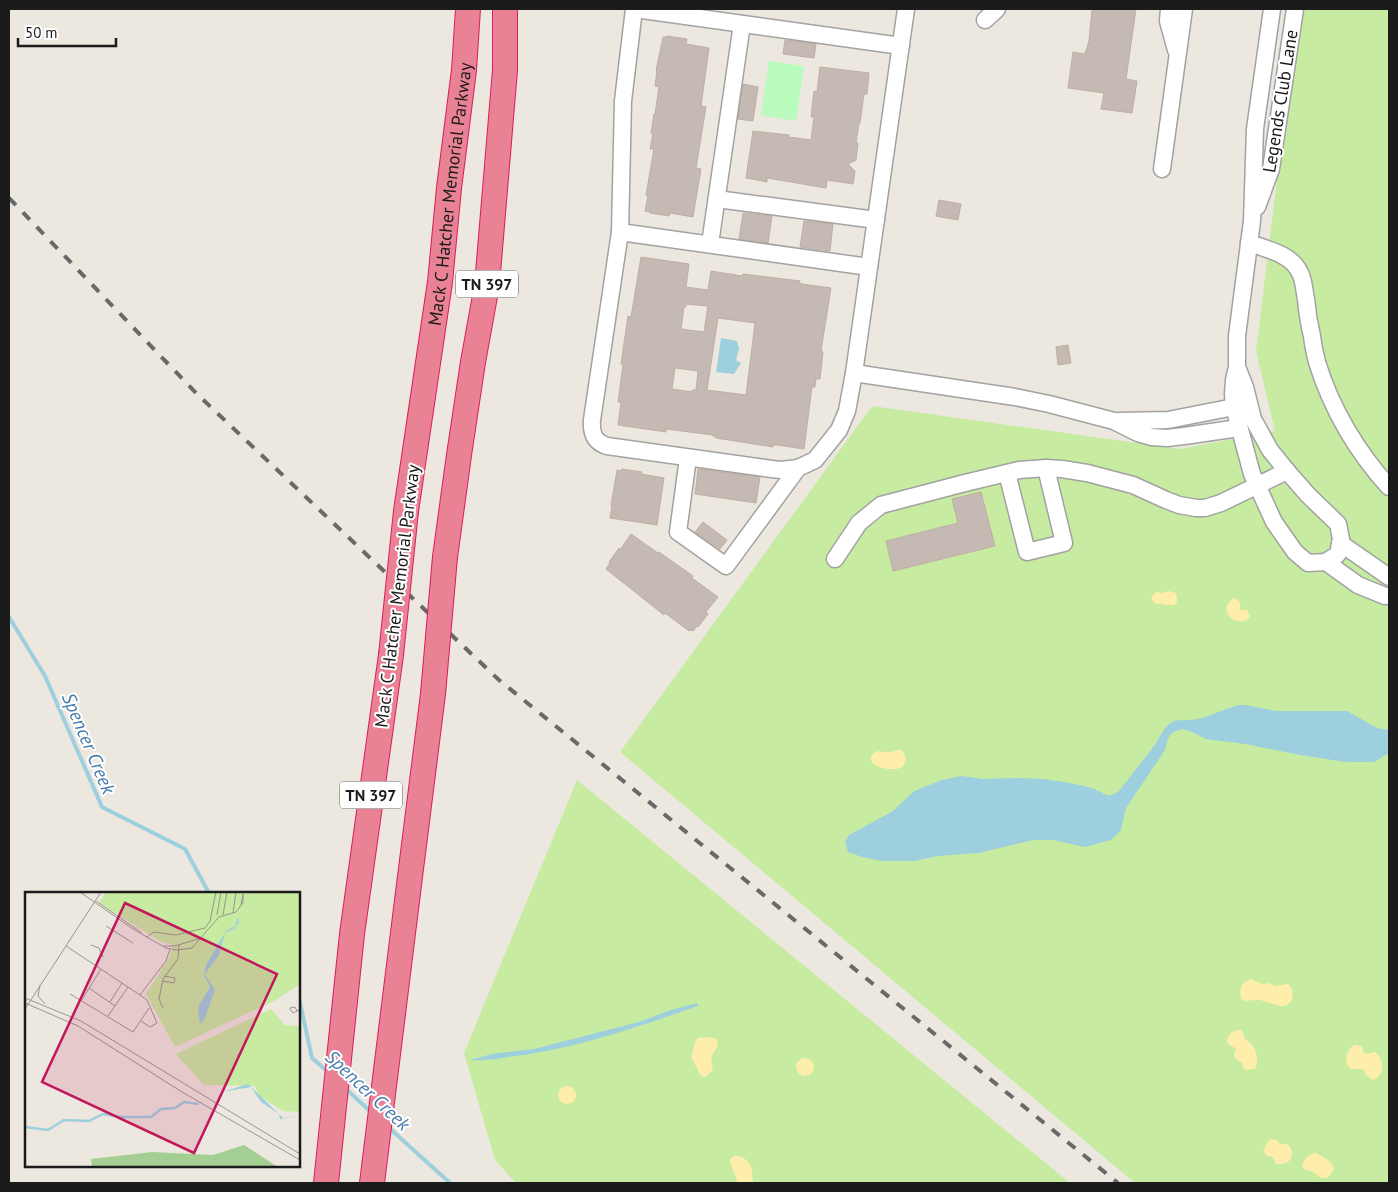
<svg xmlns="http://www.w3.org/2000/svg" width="1398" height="1192" font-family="'PT Sans',sans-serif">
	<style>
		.grass { fill: #c6eba1 }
		.sand { fill: #ffeeab }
		.park { fill: #b8fbbd }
		.water { fill: #9dcfde }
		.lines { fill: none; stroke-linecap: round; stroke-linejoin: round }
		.stream { stroke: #9dcfde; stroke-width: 4 }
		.building { fill: #c5bab3; stroke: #bfaea1; fill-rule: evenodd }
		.minor-casing { stroke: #a2a2a2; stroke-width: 19 }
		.highway-casing { stroke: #dc1b5e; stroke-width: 26 }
		.minor { stroke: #fff; stroke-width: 16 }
		.highway { stroke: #ea8296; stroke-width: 24 }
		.rail { stroke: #696969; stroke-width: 4; stroke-dasharray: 10 10; stroke-linecap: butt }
		.highway-bridge-casing { stroke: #dc1b5e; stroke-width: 26; stroke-linecap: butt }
		.highway-bridge { stroke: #ea8296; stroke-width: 24 }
		.labels { text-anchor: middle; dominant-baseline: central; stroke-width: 4; stroke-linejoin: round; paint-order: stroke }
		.shield { fill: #fff; stroke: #5f5f5f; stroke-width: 1 }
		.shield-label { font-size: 16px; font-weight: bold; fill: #1b1b1b }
		.street-label { font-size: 18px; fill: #1b1b1b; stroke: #fff }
		.water-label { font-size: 19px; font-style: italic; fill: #4479ad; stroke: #fff }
		.inset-river { fill: none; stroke: #9dcfde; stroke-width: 2.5 }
		.inset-road { fill: none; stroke: #999691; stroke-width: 1 }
		.view { fill: #c2185b; fill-opacity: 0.15; stroke: #c2185b; stroke-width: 2.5 }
		.inset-edge { fill: none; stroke: #1b1b1b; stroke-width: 2.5 }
	</style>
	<rect width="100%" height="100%" fill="#ede8df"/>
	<g class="grass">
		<path d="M1298,9H1389V1183H1135L620,752L872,406L1180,449L1275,431L1256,351Z"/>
		<path d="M577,780L1070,1183H516L495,1160L464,1053Z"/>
	</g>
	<g class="sand">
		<path d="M1168,591L1176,593C1181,613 1166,602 1155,604L1151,598L1153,595L1156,592L1163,593Z"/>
		<path d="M1234,598C1241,601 1241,603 1240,610H1247L1250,616C1242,631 1213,612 1234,598Z"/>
		<path d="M897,750H901L903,752L906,759C906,759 904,765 903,766C896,774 860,766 874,753C878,749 884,753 889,752C891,752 895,751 897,750Z"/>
		<path d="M1251,979C1258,981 1261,986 1268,983L1276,986L1288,984C1292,988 1294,993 1292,999C1286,1013 1271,1002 1260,1000C1253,999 1248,1003 1241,999C1239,988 1241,983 1251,979Z"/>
		<path d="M1239,1030L1242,1031C1243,1033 1244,1036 1245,1039C1247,1041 1250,1042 1252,1045C1257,1052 1259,1061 1255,1069L1246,1070L1243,1068L1242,1063L1235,1058L1234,1056L1236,1049L1227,1043C1227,1035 1231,1031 1239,1030Z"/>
		<path d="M705,1037L714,1038L717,1040L718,1045C717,1048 713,1052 712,1056C709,1066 719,1067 705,1077L701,1076L691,1057L695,1042L698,1038Z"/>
		<path d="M1354,1045H1358L1362,1047L1364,1053L1367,1054L1375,1052C1385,1060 1385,1075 1373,1080L1366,1075L1365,1071L1362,1069H1351C1343,1062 1346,1051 1354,1045Z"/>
		<circle cx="805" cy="1067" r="9"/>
		<circle cx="567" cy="1095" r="9"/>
		<path d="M1271,1139L1276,1140L1281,1144H1286L1290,1146C1296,1158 1289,1165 1276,1164L1273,1157L1267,1156L1263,1151L1267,1143Z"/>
		<path d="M1316,1153C1327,1159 1343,1167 1326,1178H1321L1313,1172L1304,1169L1302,1166C1305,1158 1308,1154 1316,1153Z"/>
		<path d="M736,1155C752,1160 752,1167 753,1183H737C737,1174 730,1168 730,1159Z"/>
	</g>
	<path class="park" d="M769,61L804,66L796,121L761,115Z"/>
	<g class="water">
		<path d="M721,338L737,341L739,349L736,360L741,363L734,374L716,372Z"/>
		<path d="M1239,705H1246L1276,711H1347L1377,728L1389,730V753L1374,762H1346L1300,755L1245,744L1206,739L1192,732L1182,729L1173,732L1168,738L1165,750L1126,808L1121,830L1111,840L1085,847L1053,840H1033L979,853L937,856L915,861H882L862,857L848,852L845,842L849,835L893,811L913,792L919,789L942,780L961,776L984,779L1017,778L1043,779L1070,783L1092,788L1109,796L1118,792C1130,777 1142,762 1154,746C1160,738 1163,727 1172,722C1178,719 1185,721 1191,720C1208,718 1223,709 1239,705Z"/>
		<path d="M697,1003L698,1006C637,1027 573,1050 508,1057C496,1059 483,1061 470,1060L492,1054L534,1049L639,1022L671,1010Z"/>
	</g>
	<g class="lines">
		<g class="stream">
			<path d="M9,617L45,676L102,807L185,849L209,893"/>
			<path d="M299,998L312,1058L328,1072"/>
			<path d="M344,1087L372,1113"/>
			<path d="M387,1126L450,1183"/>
		</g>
	</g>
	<g class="building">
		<path d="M1092,9H1136L1126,79L1137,81L1132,113L1101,109L1104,93L1068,88L1073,52L1085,54L1089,41Z"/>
		<path d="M667,36L687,39L686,44L709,48L701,106L706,107L696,168L701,169L693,217L670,213L669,216L650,213V212L645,211L648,196L646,195L654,149H650L653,134L651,133L654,114H655L659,87L655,86L657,71H656L663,37H667Z"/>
		<path d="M785,40L816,44L814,58L783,54Z"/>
		<path d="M820,67L869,73L867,94H864L860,123H859L856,143H858L856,160L848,164L855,171L853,184L827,180L826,188L767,178V182L746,178L753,131L789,135V137L811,140L814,117H811L814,91L817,92Z"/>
		<path d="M743,84L758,87L753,121L738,119Z"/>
		<path d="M939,200L961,204L958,220L936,216Z"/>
		<path d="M743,213L772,216L768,243L739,239Z"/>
		<path d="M804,221L833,224L830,251L800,247Z"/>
		<path d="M641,257L689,264L686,287L708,290L711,271L742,276L743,274L784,279L800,281L799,283L802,284L831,288L821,351L823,352L820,379H816L815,387H812L804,449L777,445H773V447L716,438V437L713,436V435L666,429V432L618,425L621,402H618L623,365L621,364L628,316L631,317ZM686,304L708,306L704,332L681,329L684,307H686ZM718,318L755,323L746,395L707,390ZM675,368L698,371L696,390H692V392L672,389Z"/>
		<path d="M1068,345L1071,363L1058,365L1056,347Z"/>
		<path d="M622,469L642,472L641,474L664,478L657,525L610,518L612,505H611L617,470L621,471Z"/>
		<path d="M698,469L760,477L756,503L695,494Z"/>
		<path d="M981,492L995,546L893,571L886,541L958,523L952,499Z"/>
		<path d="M703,522L727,540L720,549L695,532Z"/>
		<path d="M631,534L658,553L659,552L693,576L692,578L718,597L706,612L708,614L698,627L697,626L693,631L690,630L689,631L665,613L664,615L606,569L610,563L609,562L619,548L620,550Z"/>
	</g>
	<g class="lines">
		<defs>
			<g id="minor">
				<path d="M634,9L623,101L620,232L592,420C591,433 594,442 607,446L772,469L781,470L798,468"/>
				<path d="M635,9L901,46"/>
				<path d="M906,9L854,373L1015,397L1049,404L1114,421L1138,433L1152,437L1167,438L1184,436L1239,428"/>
				<path d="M1169,9L1168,21L1176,50"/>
				<path d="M985,20L997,9"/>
				<path d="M1162,169L1184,9"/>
				<path d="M717,199L876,220"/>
				<path d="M1257,207L1271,169L1295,9"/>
				<path d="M620,232L869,267"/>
				<path d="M1249,243C1266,249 1292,254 1300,273C1304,280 1304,290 1306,299C1307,311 1309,324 1312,336C1313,345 1315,354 1317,362C1331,408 1357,452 1389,487"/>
				<path d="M710,244L742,24"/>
				<path d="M1237,367L1245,387L1253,419L1270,450L1287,471L1308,495L1338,524L1341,539L1338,554L1326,562L1308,563L1295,552L1274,522L1252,474L1234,407L1233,394L1234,380L1237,367V336L1252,221L1255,129L1272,9"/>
				<path d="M1118,421L1168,420L1234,407"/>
				<path d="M688,458L678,532L726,566L798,468L815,460L839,430L847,411L854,373"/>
				<path d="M1007,473L1027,552L1064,543L1046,468"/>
				<path d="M1340,543L1389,577"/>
				<path d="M835,559L859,523L881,505L965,483L1019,470L1046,468L1062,469L1087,473L1133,485L1166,500L1179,505L1196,508H1205L1221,503L1287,471"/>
				<path d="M1326,562L1358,585L1385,596H1389"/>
			</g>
			<g id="highway">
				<path id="s1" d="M406,511L440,282L449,188L464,70L468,9"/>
				<path d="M445,557L459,455L473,362L487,285L505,70V9"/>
				<path d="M326,1183L352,934L391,655"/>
				<path d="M372,1183C391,1020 413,857 433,694"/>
			</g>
		</defs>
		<use href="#minor" class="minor-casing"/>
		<use href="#highway" class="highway-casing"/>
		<use href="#minor" class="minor"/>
		<use href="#highway" class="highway"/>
		<path class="rail" d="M9,198L196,393L499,680L1118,1183"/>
		<defs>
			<g id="highway-bridge">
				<path d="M391,655L406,511"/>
				<path d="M433,694L445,557"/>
			</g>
		</defs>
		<use href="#highway-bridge" class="highway-bridge-casing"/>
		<use href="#highway-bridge" class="highway-bridge"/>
	</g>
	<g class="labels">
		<g class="shield">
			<rect x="456" y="270.5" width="62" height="27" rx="4"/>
			<rect x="340" y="781.5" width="62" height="27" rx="4"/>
		</g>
		<g class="shield-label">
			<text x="487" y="284">TN 397</text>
			<text x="371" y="795">TN 397</text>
		</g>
		<g class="street-label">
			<text transform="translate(1280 101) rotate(-81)">Legends Club Lane</text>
			<text stroke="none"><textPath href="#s1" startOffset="320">Mack C Hatcher Memorial Parkway</textPath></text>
			<text transform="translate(397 596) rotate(-83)">Mack C Hatcher Memorial Parkway</text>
		</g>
		<g class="water-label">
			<text transform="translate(89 743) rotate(67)">Spencer Creek</text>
			<text transform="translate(368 1090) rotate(43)">Spencer Creek</text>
		</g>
	</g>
	<g transform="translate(25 892)">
		<rect width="275" height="275" fill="#ede8df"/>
		<path d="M81,0H275V92L251,108L150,155L121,102L144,66L148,53L136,50L74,11ZM246,117L260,133L275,134V220L258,219L234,204L230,194L179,193L151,162Z" fill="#c6eba1"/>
		<path d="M219,253L253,275H67L66,267L127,260L188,263Z" fill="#a4cf92"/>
		<path d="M213,25L214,30L210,36L200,41L194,63L180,82L190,98L179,128L175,132L173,115L185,95L179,83L181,73L201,39L210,34ZM223,192L258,226L275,224L255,227L254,222L236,210L226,195L197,200Z" fill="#9dcfde"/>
		<path class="inset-river" d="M0,235L23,238L39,228L64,229L78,222L96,225H126L136,217L150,216L159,210L174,212"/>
		<path class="inset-road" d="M55,0L108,37L141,56L152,58L167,56L194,25L211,20L218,11V2L216,13M71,9L117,41M208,21L211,0M192,23L196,0M198,23L202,0M81,34L108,51M122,45L129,40L151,43L180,36L185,29L191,0M66,53L74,56L78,65M41,54L115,103L141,69L145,57M139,54H150L176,46M137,89L149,91L150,86L139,84M15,93L13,104L20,112M64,96L90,114M45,102L108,140L124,116M115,103L122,108L132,131L125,135L116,129M0,106L56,129L275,262M56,109L76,77M85,110L97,91M0,111L53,134L157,200L275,268M138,116L134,107L138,87L153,67L154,53M0,117L76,0M272,119L270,115L265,116L267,120L268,121L272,119L275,118M83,124L103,95"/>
		<path class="view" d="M100,11L252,82L169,261L17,190Z"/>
		<rect width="275" height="275" class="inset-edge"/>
	</g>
	<rect width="1398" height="1192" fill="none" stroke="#1b1b1b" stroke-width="20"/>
	<path d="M18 38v8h98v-8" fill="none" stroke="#1b1b1b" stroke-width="2.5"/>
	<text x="25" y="38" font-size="15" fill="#1b1b1b" stroke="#ffffff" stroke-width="4" paint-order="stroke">50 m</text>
</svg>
